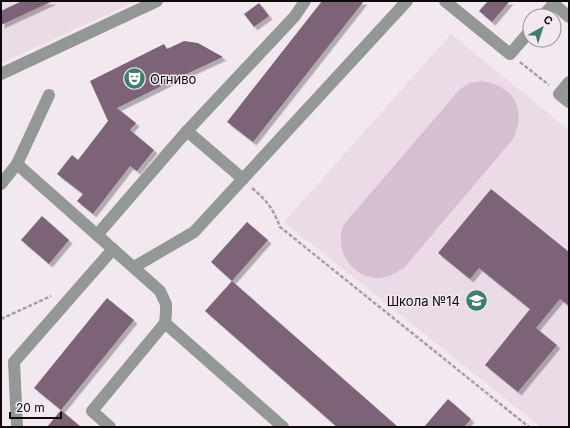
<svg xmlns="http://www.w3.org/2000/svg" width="570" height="428" font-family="Inter,sans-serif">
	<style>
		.built { fill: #eadbe7 }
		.green { fill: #d6bfd1 }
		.building { fill: #7d6377; filter: url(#shadow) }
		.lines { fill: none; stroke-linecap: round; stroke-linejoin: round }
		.path { stroke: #a69fa4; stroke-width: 2.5; stroke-dasharray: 4 2; stroke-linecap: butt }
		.minor { stroke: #939897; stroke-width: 12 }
		.labels { text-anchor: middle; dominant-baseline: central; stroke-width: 3; stroke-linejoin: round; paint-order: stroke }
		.poi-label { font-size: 13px; fill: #0d0a0c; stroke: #f2e9f0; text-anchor: start }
	</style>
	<defs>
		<filter id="shadow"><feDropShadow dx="3.5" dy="3.5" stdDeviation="0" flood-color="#0004"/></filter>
	</defs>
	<rect width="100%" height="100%" fill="#f2e9f0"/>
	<g class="built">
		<path d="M1,1H137L1,63Z"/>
		<path d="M451,34L569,130V427H541L284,222Z"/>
	</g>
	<path class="green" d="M481,81C514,85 527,109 513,139L404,268C396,272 390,277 381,278C358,280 338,258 341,235C341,231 343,227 345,223L460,89L470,83Z"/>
	<g class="building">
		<path d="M22,1H53L1,25V11Z"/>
		<path d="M322,1H364L253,142L227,122Z"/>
		<path d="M488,1H510L492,22L479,11Z"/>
		<path d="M259,3L269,16L254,27L244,14Z"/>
		<path d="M184,41L198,43L223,57L180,77L117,108L136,123L130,130L154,150L137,171L130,166L93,214L77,201L83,194L57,174L72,155L78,160L108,121L90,81L164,44L167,49Z"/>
		<path d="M491,189L569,252V306L560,299L536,328L557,345L518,392L485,365L530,309L479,268L470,279L438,253Z"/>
		<path d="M42,216L69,240L49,264L21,240Z"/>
		<path d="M247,222L268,240L232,281L211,262Z"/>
		<path d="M232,281L398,427H337L205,311Z"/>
		<path d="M107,298L134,320L61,410L34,388Z"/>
		<path d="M448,399L471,419L464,427H424Z"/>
		<path d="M61,410L81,427H47Z"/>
	</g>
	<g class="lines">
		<g class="path">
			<path d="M520,62L549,85"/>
			<path d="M252,188C268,202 272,207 280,227L529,427"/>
			<path d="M1,319L51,296"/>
		</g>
		<g class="minor">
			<path d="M445,1L510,54L530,31"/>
			<path d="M554,4L569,17"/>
			<path d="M543,16L556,1"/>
			<path d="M1,74L157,1"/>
			<path d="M569,82L559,94L569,102"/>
			<path d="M187,131L243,179"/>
			<path d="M17,164L97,235"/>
			<path d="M1,184L17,164L49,95"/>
			<path d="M134,267L194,232L407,1"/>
			<path d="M165,323L283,427"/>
			<path d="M17,427L14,362L113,249"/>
			<path d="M110,427L92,411L165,323L166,313V304L160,291L97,235L187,131L295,16L305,1"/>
		</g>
	</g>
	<defs>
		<symbol id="theatre-disc" viewBox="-11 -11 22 22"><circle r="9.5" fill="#3d7e6e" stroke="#f2e9f0"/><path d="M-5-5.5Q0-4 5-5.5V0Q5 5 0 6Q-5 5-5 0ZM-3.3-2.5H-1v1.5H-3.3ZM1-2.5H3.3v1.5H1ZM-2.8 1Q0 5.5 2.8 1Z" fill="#fff"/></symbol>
		<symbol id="school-disc" viewBox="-11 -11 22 22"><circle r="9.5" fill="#3d7e6e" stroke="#f2e9f0"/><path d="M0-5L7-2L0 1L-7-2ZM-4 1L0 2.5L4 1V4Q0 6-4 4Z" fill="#fff"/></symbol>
	</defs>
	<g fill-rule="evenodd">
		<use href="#theatre-disc" x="122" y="66" width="25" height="25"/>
		<use href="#school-disc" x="464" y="288" width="25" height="25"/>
	</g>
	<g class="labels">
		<g class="poi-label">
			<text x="150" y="79">Огниво</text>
			<text x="460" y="301" text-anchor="end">Школа №14</text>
		</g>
	</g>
	<rect width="570" height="428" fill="none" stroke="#0d0a0c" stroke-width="4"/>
	<g transform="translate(542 28) rotate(39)"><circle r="19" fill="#f2e9f0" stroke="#969095"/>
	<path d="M0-3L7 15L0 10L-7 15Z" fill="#3d7e6e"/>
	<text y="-6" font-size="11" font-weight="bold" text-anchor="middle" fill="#0d0a0c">С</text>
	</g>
	<path d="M10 412v6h51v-6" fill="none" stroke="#0d0a0c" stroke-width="2"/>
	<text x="16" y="412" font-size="12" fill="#0d0a0c" stroke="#f2e9f0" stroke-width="3" paint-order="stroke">20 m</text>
</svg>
